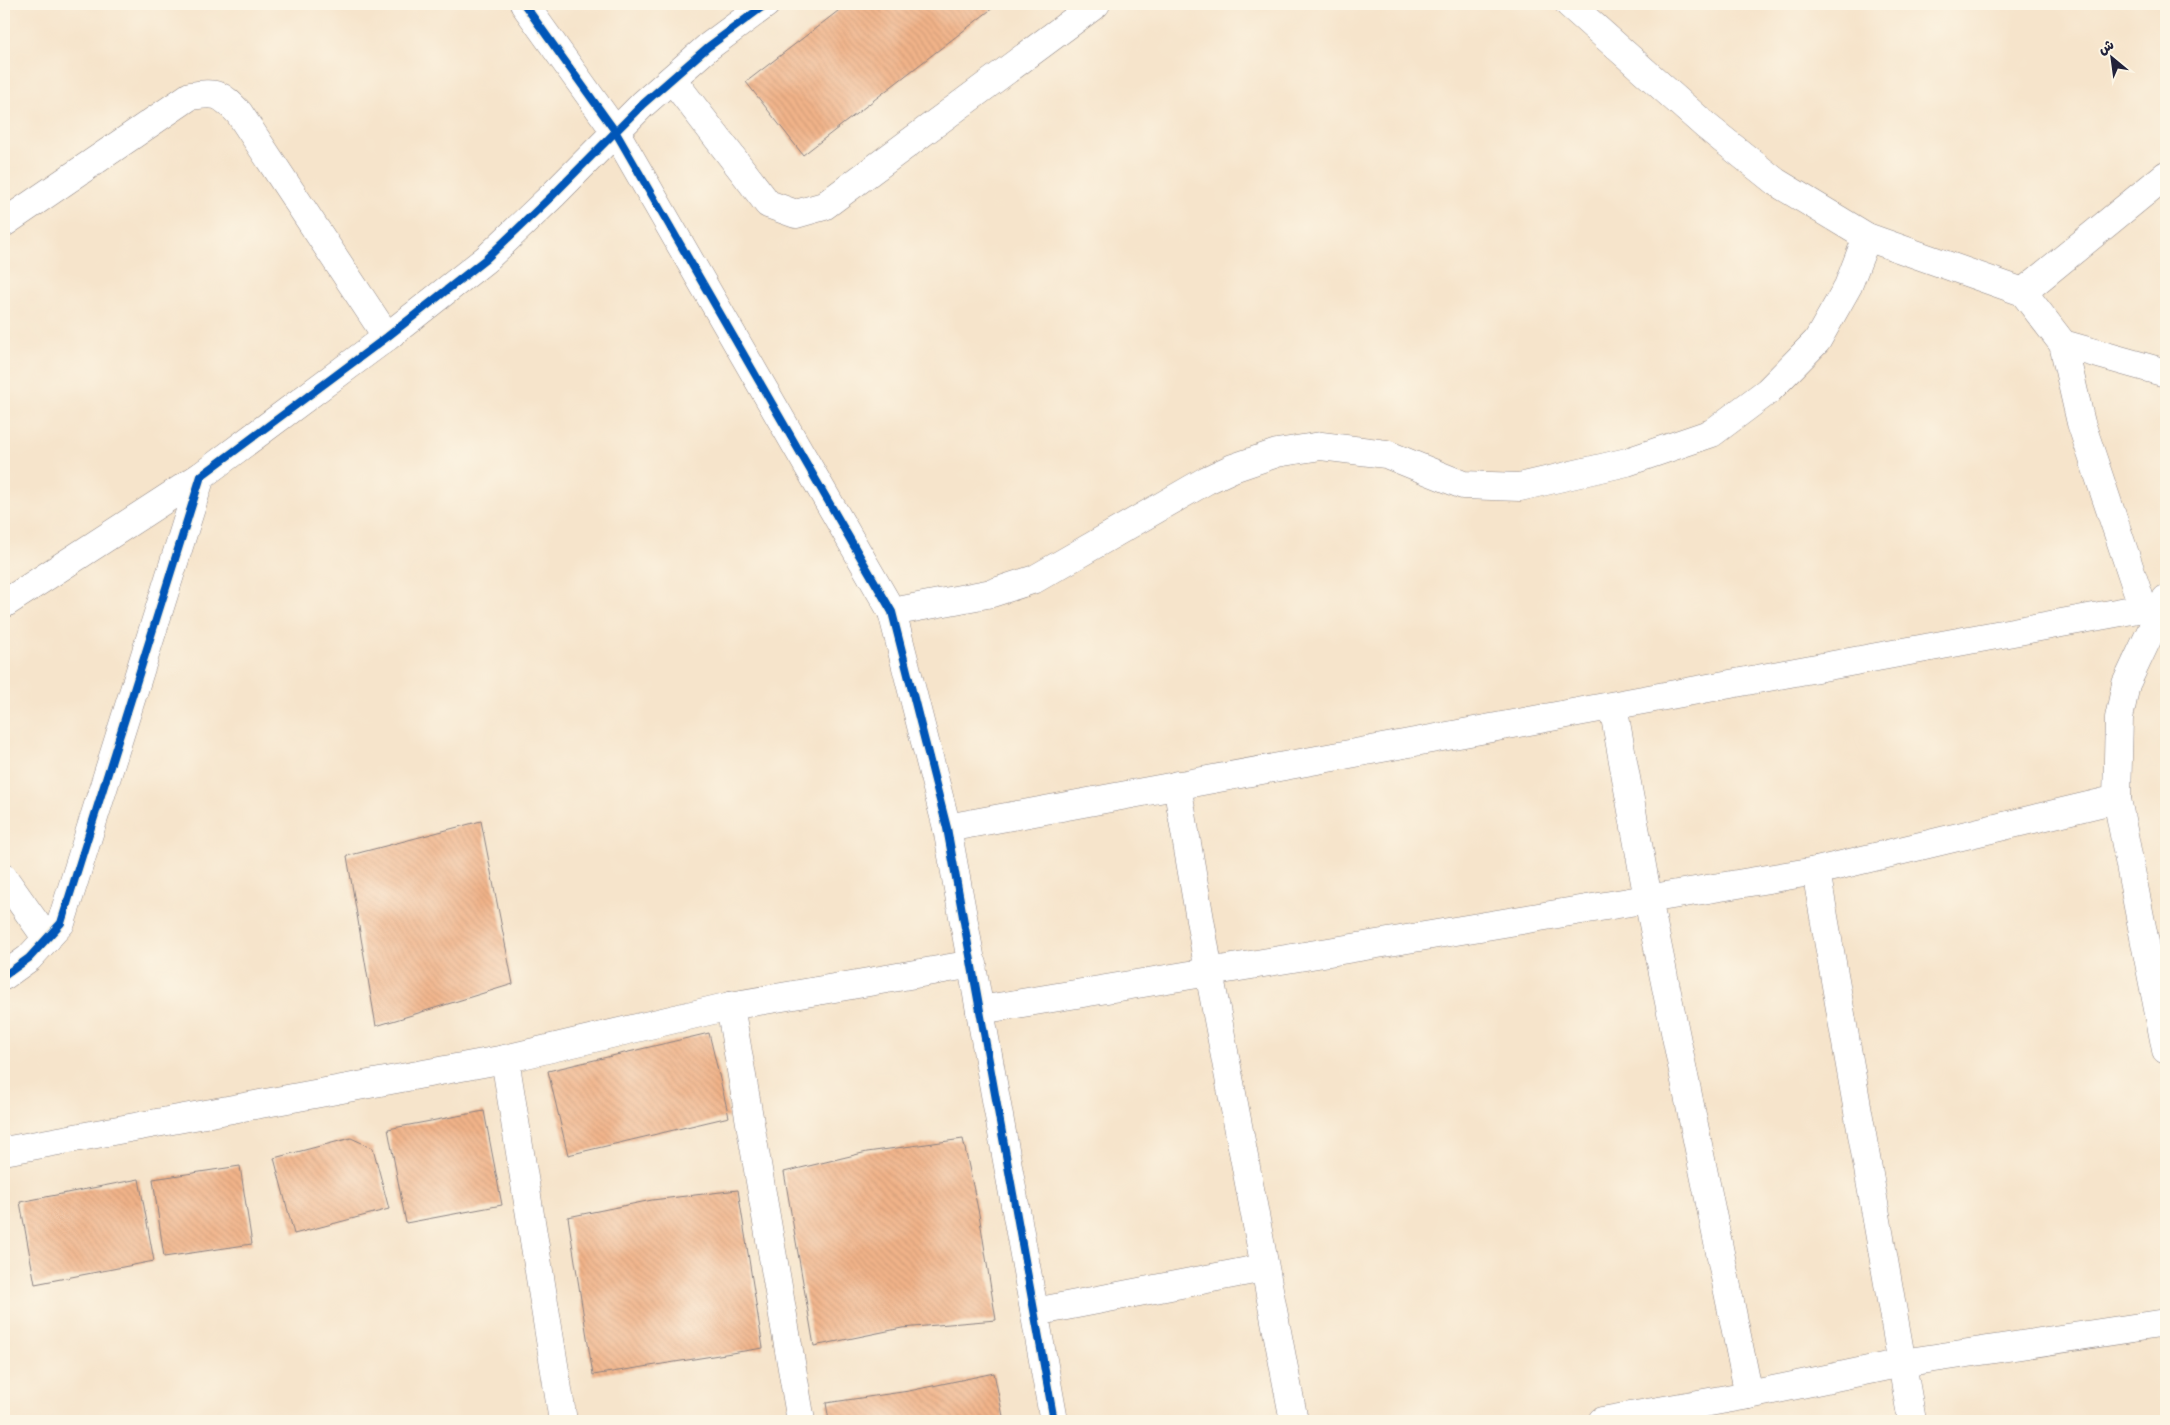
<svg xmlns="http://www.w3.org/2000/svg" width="2170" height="1425" font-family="'Patrick Hand','Playpen Sans Arabic',sans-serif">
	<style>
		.building { fill: url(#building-back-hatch) }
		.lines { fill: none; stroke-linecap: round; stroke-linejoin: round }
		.minor-casing { stroke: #8c8383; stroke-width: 29 }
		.minor { stroke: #fff; stroke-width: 28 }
		.cycleway-casing { stroke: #fcf5e5; stroke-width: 11 }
		.cycleway { stroke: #0057b8; stroke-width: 8 }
	</style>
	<defs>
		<pattern id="building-back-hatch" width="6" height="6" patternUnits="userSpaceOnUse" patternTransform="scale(1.25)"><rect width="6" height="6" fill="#f1b389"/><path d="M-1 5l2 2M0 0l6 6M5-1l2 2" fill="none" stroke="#ce9a77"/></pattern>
	</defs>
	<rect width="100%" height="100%" fill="#fcf5e5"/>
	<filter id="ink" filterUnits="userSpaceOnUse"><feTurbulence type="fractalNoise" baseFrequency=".02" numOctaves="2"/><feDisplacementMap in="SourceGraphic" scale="10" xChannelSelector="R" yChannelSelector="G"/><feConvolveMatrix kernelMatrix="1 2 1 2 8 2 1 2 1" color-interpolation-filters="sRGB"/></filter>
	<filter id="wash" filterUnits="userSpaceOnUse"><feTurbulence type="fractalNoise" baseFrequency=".0096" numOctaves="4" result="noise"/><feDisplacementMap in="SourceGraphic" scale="20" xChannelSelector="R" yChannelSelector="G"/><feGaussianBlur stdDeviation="1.12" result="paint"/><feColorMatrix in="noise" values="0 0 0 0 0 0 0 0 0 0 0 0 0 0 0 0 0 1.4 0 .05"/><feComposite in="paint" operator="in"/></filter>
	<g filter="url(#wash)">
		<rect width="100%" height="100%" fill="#f6e4cb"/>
		<g id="blocks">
			<g class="building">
				<path d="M847,4H998L803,155L746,82Z"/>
				<path d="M481,821L513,984L376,1026L347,856Z"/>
				<path d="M709,1033L729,1117L568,1155L548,1071Z"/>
				<path d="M484,1111L502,1205L406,1223L388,1129Z"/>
				<path d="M351,1138L373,1148L389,1209L294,1234L274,1158Z"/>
				<path d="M963,1139L979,1214L996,1320L902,1328L814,1346L784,1172L867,1152Z"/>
				<path d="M240,1166L252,1244L164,1257L153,1179Z"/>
				<path d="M139,1179L154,1261L35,1284L20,1202Z"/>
				<path d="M738,1190L763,1348L593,1375L568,1217L652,1200Z"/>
				<path d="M994,1373L1004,1421H829L826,1403L909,1391Z"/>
			</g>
		</g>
	</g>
	<g filter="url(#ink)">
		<use href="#blocks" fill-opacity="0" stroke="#8c8383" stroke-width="1"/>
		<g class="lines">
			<defs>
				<g id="minor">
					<path d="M524,4L615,131L892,612L947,828L1054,1421"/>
					<path d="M1569,4L1706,126L1776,182L1867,237L2023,292L2063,344L2081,423L2143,608"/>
					<path d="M672,79L768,204L796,214L824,206L1096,4"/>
					<path d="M4,223L190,96C217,92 220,93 239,113L387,337"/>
					<path d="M2023,292L2166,175"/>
					<path d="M2063,344L2166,373"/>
					<path d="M2166,599L2126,684L2119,718L2117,799L2166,1050"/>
					<path d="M4,604L201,476"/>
					<path d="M892,612L992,593L1035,579L1207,480L1233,468L1277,453L1321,446L1386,454L1463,485L1520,487L1627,462L1712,433L1768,391L1817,341L1848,286L1867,237"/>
					<path d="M1613,706L1648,899L1749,1395"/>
					<path d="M1177,785L1209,972L1294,1421"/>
					<path d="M947,828L2143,608L2159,616"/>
					<path d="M1816,871L1912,1421"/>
					<path d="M4,878L47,939"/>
					<path d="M4,976L29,958L61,923L201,476L387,337L486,259L553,195L643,104L708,47L766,4"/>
					<path d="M730,1006L801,1421"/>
					<path d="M980,1010L1816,871L2117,799"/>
					<path d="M505,1059L563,1421"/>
					<path d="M4,1151L505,1059L730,1006L973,964"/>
					<path d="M1035,1312L1264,1268"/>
					<path d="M1602,1421L1749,1395L1902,1363L2166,1323"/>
				</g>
			</defs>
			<use href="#minor" class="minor-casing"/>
			<use href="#minor" class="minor"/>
			<defs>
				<g id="cycleway">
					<path d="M524,4L615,131L892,612L947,828L1054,1421"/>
					<path d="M4,976L29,958L61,923L201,476L387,337L486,259L553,195L643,104L708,47L766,4"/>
				</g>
			</defs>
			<use href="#cycleway" class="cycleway-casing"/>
			<use href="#cycleway" class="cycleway"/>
		</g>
	</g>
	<rect width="2170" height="1425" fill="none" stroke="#fcf5e5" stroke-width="20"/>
	<g transform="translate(2112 58) rotate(331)" stroke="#fcf5e5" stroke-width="4" paint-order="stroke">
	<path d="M0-4L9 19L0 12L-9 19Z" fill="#22223b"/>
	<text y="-8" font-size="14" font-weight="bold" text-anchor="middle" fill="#22223b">ش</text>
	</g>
</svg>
